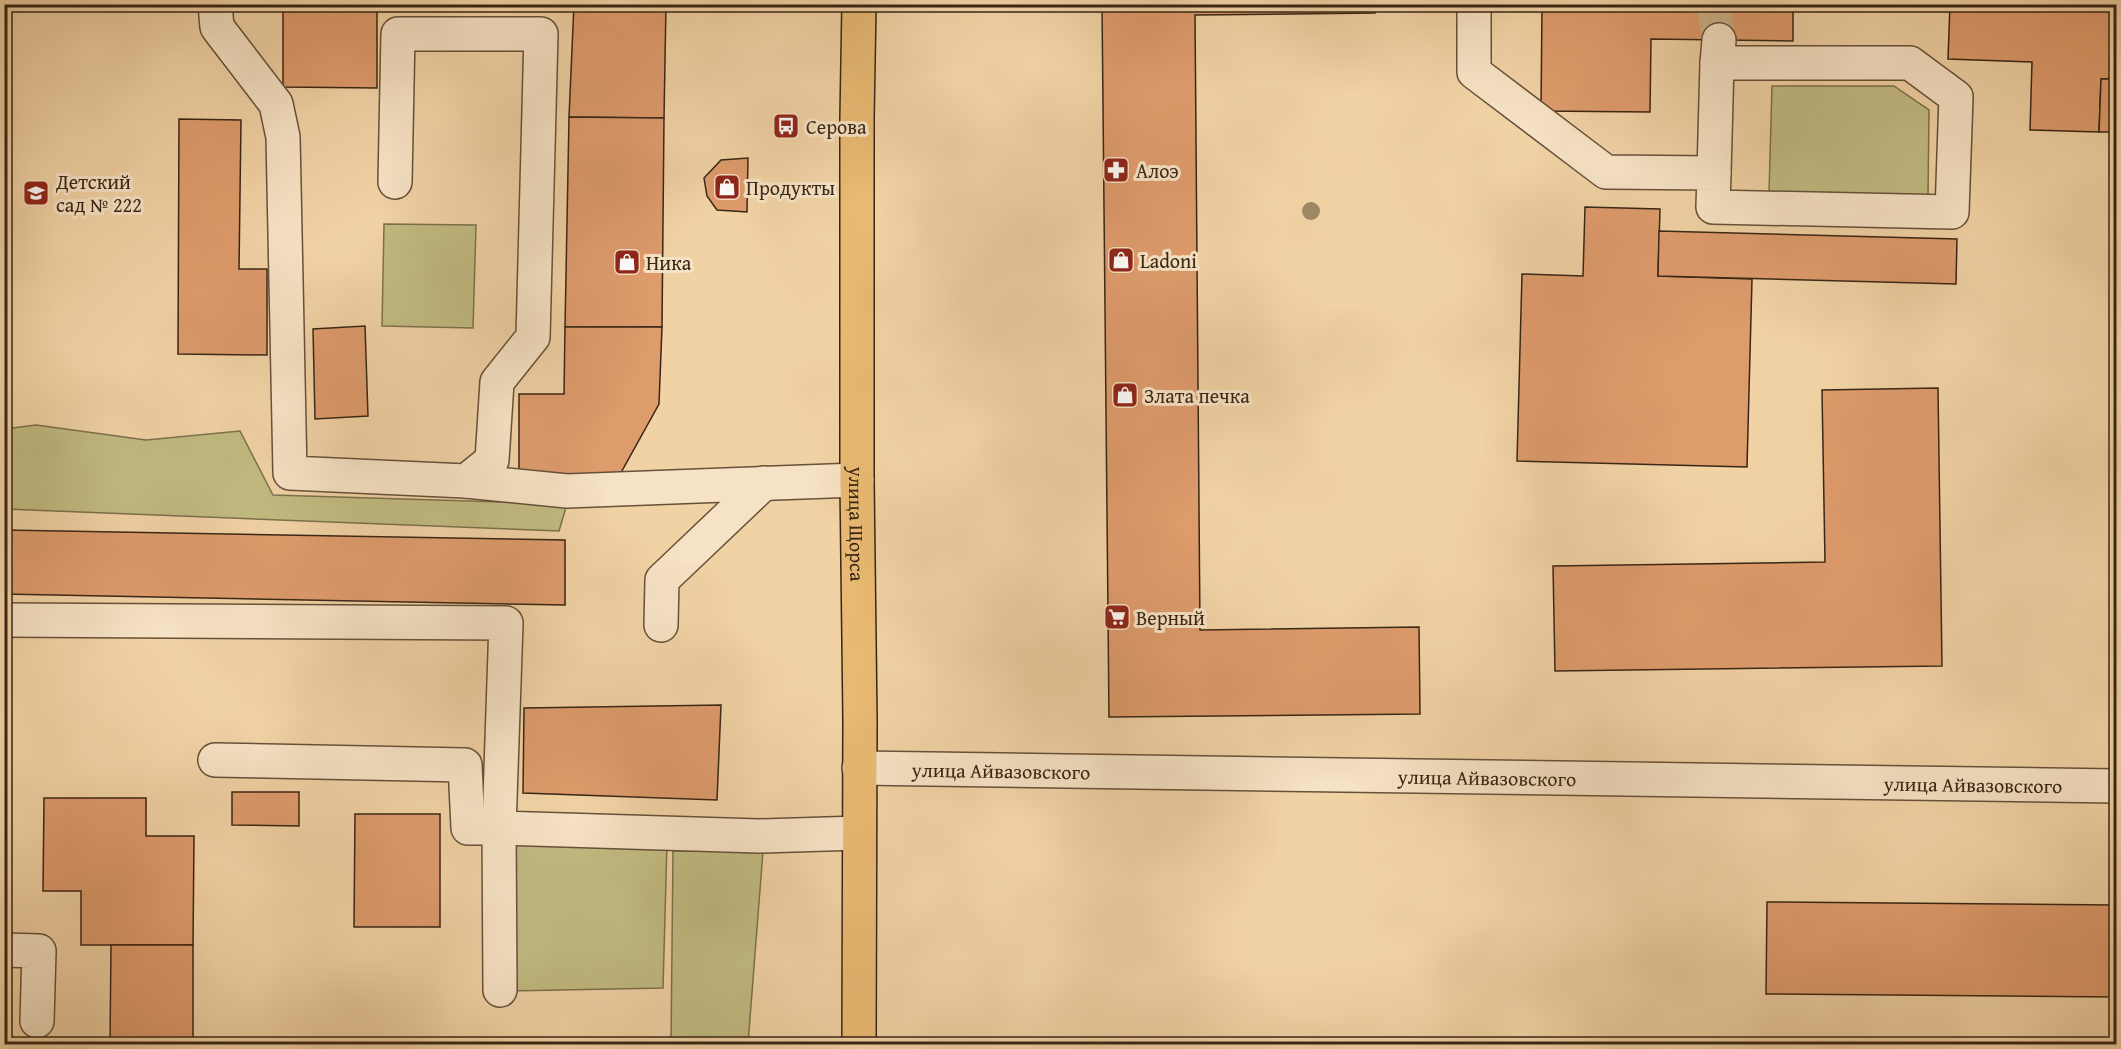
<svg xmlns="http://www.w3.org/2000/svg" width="2121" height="1049" font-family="'Gentium Book Plus',serif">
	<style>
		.green { fill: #c1ba81; stroke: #7c704b; stroke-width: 1.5 }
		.building { fill: #de9b6c; stroke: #382615; stroke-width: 1.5 }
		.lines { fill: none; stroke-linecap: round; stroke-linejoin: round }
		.minor-tunnel { stroke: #ccb088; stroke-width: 33; stroke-dasharray: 33 16; stroke-linecap: butt }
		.minor-casing { stroke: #665139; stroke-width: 36 }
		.major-casing { stroke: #382615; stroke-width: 36 }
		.minor { stroke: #f6e2c4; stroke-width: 33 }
		.major { stroke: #e8b972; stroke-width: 33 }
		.tree { fill: #9e8865 }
		.labels { text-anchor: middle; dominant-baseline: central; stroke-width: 6; stroke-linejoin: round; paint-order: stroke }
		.poi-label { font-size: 20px; fill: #382615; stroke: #f6e2c4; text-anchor: start }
		.street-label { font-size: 20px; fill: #382615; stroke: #f6e2c4 }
	</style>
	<rect width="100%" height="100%" fill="#f1d2a5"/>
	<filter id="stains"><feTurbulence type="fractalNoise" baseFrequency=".00333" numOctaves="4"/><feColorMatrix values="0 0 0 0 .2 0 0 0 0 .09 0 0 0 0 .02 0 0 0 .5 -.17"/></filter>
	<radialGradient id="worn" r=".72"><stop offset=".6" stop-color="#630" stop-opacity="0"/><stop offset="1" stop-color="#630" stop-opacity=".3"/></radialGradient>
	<g class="green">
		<path d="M1772,86H1894L1929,110L1928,197L1769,193Z"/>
		<path d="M384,224L476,225L473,328L382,326Z"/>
		<path d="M36,425L146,440L240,431L273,495L567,504L559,531L5,509V429Z"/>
		<path d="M506,837L667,843L663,988L508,991Z"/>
		<path d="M673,851H763L748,1044H671Z"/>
	</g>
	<g class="building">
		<path d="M283,4H377V88L283,87Z"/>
		<path d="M574,4H666L664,118L569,117Z"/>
		<path d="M1102,4H1375V13L1195,15L1200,630L1419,627L1420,714L1109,717Z"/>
		<path d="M1542,4H1793V41L1651,39L1650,112L1541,111Z"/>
		<path d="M1950,4H2116V79H2101L2099,132L2030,130L2032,62L1948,59Z"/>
		<path d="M2101,79H2116V132H2099Z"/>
		<path d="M569,117L664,118L662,327H565Z"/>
		<path d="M179,119L241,120L239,269H267V355L178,354Z"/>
		<path d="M748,158L747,212L717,210L707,196L704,178L721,160Z"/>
		<path d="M1585,207L1660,209L1658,276L1752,279L1747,467L1517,461L1522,274L1583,276Z"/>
		<path d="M1659,231L1957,239L1956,284L1658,276Z"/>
		<path d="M365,326L368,416L315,419L313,329Z"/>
		<path d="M565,327H662L659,404L618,478L519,477V394H564Z"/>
		<path d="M1938,388L1942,666L1555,671L1553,566L1825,562L1822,390Z"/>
		<path d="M4,530L565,540V605L4,594Z"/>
		<path d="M721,705L717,800L523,793L524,708Z"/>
		<path d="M232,792H299V826L232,825Z"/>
		<path d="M44,798H146V836H194L193,945H81V891H43Z"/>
		<path d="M355,814H440V927H354Z"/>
		<path d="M1767,902L2116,905V997L1766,994Z"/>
		<path d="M111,945H193V1044H110Z"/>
	</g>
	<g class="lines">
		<path class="minor-tunnel" d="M1713,4L1719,40"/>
		<defs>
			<g id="minor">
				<path d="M215,4L217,27L276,104L283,137L290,473L466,481L492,460L497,382L533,337L541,34H398L395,182"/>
				<path d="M1474,4V72L1606,172L1714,173L1713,207L1952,212L1956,97L1910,63H1717L1719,40"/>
				<path d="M1714,173L1717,63"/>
				<path d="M466,481L567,491L857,480"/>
				<path d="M4,620L506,623L499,828L759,836L859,833"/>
				<path d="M661,625L662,580L764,483"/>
				<path d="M215,760L465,765L468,828H499L500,990"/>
				<path id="s1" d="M859,768L2116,786"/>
				<path d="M4,950L39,951L37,1021"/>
			</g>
			<g id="major">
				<path id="s2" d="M859,4L857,119V480L860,720L859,1044"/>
			</g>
		</defs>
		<use href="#minor" class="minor-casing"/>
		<use href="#major" class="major-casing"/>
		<use href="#minor" class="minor"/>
		<use href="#major" class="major"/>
	</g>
	<circle class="tree" cx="1311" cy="211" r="9"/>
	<defs>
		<symbol id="bus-square" viewBox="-11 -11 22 22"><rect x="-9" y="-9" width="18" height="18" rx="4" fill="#8f2418" stroke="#f6e2c4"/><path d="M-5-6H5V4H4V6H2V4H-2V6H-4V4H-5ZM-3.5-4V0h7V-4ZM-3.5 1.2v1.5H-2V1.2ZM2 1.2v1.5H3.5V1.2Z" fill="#fff"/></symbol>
		<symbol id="pharmacy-square" viewBox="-11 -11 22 22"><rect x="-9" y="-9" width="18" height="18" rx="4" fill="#8f2418" stroke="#f6e2c4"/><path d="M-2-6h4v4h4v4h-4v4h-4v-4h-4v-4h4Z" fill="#fff"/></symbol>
		<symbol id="shop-square" viewBox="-11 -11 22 22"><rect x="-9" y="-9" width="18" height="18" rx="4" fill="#8f2418" stroke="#f6e2c4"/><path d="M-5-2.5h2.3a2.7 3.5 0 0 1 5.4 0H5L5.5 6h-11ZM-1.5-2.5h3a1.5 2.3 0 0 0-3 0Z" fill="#fff"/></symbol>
		<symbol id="school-square" viewBox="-11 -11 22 22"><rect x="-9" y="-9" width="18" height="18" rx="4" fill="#8f2418" stroke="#f6e2c4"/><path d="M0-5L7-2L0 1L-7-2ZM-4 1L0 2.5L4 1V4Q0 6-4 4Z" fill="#fff"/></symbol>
		<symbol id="supermarket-square" viewBox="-11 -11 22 22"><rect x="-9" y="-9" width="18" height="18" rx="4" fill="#8f2418" stroke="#f6e2c4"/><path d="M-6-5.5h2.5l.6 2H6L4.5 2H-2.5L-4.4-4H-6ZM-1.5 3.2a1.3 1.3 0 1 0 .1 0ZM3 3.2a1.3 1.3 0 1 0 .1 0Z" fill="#fff"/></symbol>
	</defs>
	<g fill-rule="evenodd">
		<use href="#bus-square" x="771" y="111" width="30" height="30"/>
		<use href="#pharmacy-square" x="1101" y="155" width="30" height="30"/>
		<use href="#shop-square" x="712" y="172" width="30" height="30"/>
		<use href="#school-square" x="21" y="178" width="30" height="30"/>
		<use href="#shop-square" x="1106" y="245" width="30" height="30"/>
		<use href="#shop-square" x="612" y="247" width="30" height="30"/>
		<use href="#shop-square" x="1110" y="380" width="30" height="30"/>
		<use href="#supermarket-square" x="1102" y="602" width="30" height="30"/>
	</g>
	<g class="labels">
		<g class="poi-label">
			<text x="806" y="126">Серова</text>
			<text x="1136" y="170">Алоэ</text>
			<text x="56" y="181">Детский<tspan x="56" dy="23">сад № 222</tspan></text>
			<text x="746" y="187">Продукты</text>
			<text x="1140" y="260">Ladoni</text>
			<text x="646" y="262">Ника</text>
			<text x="1144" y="395">Злата печка</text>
			<text x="1136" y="617">Верный</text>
		</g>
		<g class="street-label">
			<text stroke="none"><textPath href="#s2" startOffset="520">улица Щорса</textPath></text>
			<text stroke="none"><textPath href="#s1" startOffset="142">улица Айвазовского</textPath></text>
			<text stroke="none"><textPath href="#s1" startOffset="628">улица Айвазовского</textPath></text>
			<text stroke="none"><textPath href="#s1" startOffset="1114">улица Айвазовского</textPath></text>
		</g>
	</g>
	<rect width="2121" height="1049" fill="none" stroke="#f1d2a5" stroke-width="24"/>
	<rect x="6" y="6" width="2109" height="1037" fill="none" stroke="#382615" stroke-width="3"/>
	<rect x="12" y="12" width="2097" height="1025" fill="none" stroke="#382615" stroke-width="1.5"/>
	<rect width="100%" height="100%" filter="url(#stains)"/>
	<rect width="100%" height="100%" fill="url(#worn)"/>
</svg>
